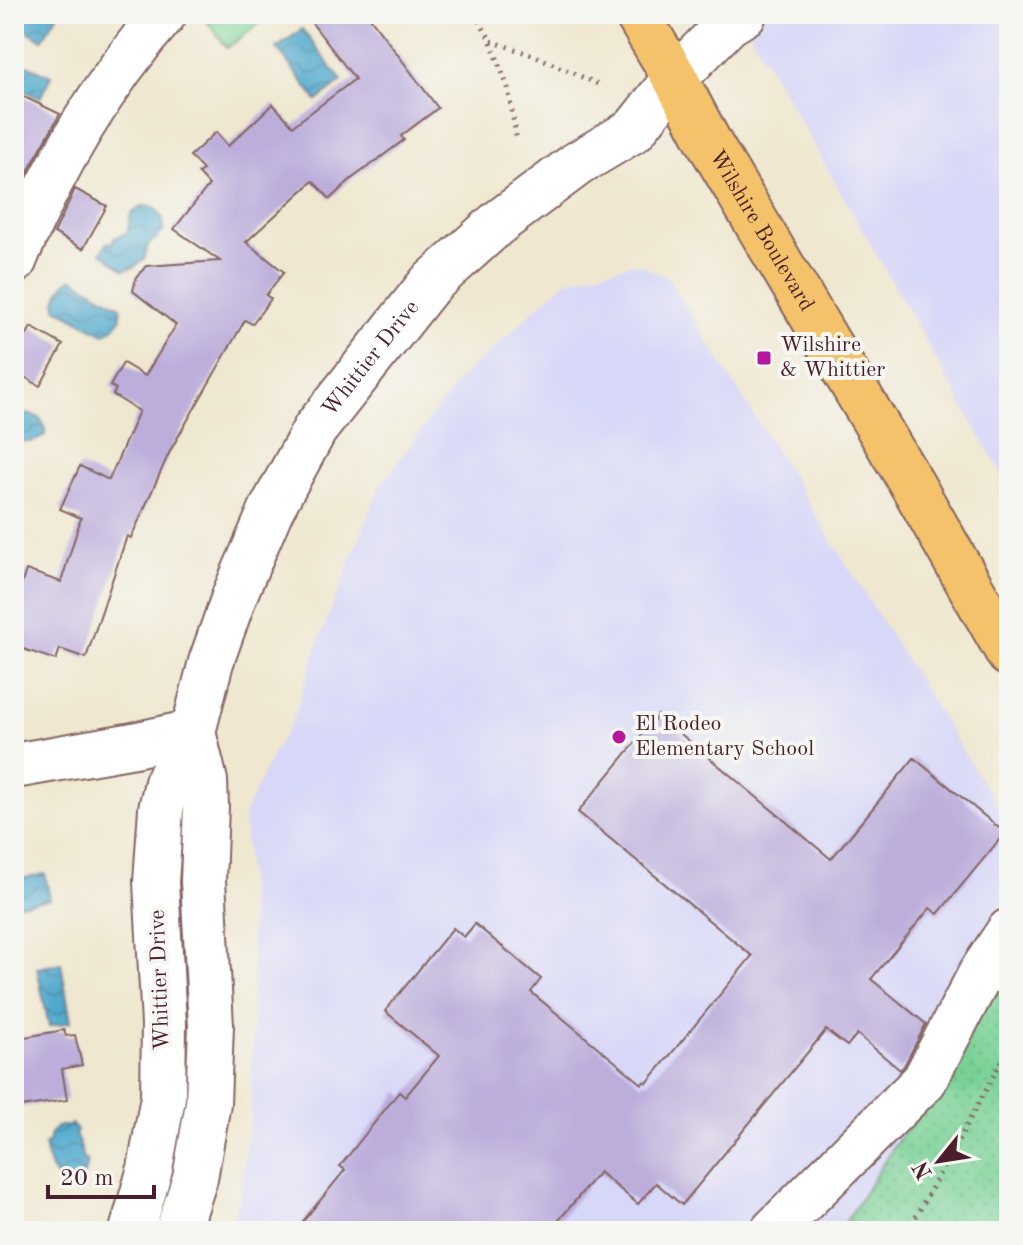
<svg xmlns="http://www.w3.org/2000/svg" width="1023" height="1245" font-family="'Old Standard TT',serif">
	<style>
		.built { fill: #d7d7f8 }
		.grass { fill: url(#grass-dots); stroke: #627860; stroke-width: 2 }
		.park { fill: #79d196; stroke: #627860; stroke-width: 2 }
		.water { fill: url(#water-waves); stroke: #4d647c; stroke-width: 2 }
		.building { fill: #bcaddb }
		.lines { fill: none; stroke-linecap: round; stroke-linejoin: round }
		.minor-casing { stroke: #846564; stroke-width: 48 }
		.major-casing { stroke: #846564; stroke-width: 48 }
		.path { stroke: #846564; stroke-width: 5; stroke-dasharray: 2 6; stroke-linecap: butt }
		.minor { stroke: #fff; stroke-width: 44 }
		.major { stroke: #f3c26a; stroke-width: 44 }
		.poi-dot { fill: #b5179e; stroke: #f6f6f2; stroke-width: 3 }
		.labels { text-anchor: middle; dominant-baseline: central; stroke-width: 8; stroke-linejoin: round; paint-order: stroke }
		.street-label { font-size: 22px; fill: #4a1f2b; stroke: #f6f6f2 }
		.poi-label { font-size: 22px; fill: #4a1f2b; stroke: #f6f6f2; text-anchor: start }
	</style>
	<defs>
		<pattern id="grass-dots" width="8" height="8" patternUnits="userSpaceOnUse" patternTransform="scale(2)"><rect width="8" height="8" fill="#79d196"/><path d="M2 2h.1M6 6h.1" fill="none" stroke="#6ab381" stroke-width="1.8" stroke-linecap="round"/></pattern>
		<pattern id="water-waves" width="16" height="10" patternUnits="userSpaceOnUse" patternTransform="scale(2)"><rect width="16" height="10" fill="#50a9cd"/><path d="M0 5q4-4 8 0t8 0" fill="none" stroke="#4489a7"/></pattern>
	</defs>
	<rect width="100%" height="100%" fill="#f6f6f2"/>
	<filter id="ink" filterUnits="userSpaceOnUse"><feTurbulence type="fractalNoise" baseFrequency=".0125" numOctaves="2"/><feDisplacementMap in="SourceGraphic" scale="16" xChannelSelector="R" yChannelSelector="G"/><feConvolveMatrix kernelMatrix="1 2 1 2 8 2 1 2 1" color-interpolation-filters="sRGB"/></filter>
	<filter id="wash" filterUnits="userSpaceOnUse"><feTurbulence type="fractalNoise" baseFrequency=".006" numOctaves="4" result="noise"/><feDisplacementMap in="SourceGraphic" scale="32" xChannelSelector="R" yChannelSelector="G"/><feGaussianBlur stdDeviation="1.8" result="paint"/><feColorMatrix in="noise" values="0 0 0 0 0 0 0 0 0 0 0 0 0 0 0 0 0 1.4 0 .05"/><feComposite in="paint" operator="in"/></filter>
	<g filter="url(#wash)">
		<rect width="100%" height="100%" fill="#efe7cf"/>
		<g class="built">
			<path d="M739,14H1009V486L976,429Z"/>
			<path d="M635,263L668,278L1009,825V967L840,1231H230L238,1204L251,1116L253,962L244,815L273,753L293,720L322,632L380,486L457,382L566,281Z"/>
		</g>
		<path class="grass" d="M1009,967V1231H840Z"/>
		<path class="park" d="M202,14H272L227,48Z"/>
		<g class="water">
			<path d="M14,14H58L42,40L14,22Z"/>
			<path d="M302,29L342,81L317,101L277,48Z"/>
			<path d="M14,59L51,76L40,98L14,86Z"/>
			<path d="M142,206C158,205 166,217 163,232L148,245L144,259L134,267L124,270L101,252L108,242L112,244L114,238L127,233L131,214Z"/>
			<path d="M72,278L120,306L121,318L113,328L104,334L56,308C55,296 62,285 72,278Z"/>
			<path d="M14,411C22,414 31,414 40,418L45,427V435C30,447 25,438 14,444Z"/>
			<path d="M45,874L50,899L14,905V880Z"/>
			<path d="M61,963L71,1022L49,1026L37,968Z"/>
			<path d="M71,1124L77,1131L75,1135L81,1148L82,1158L87,1161C77,1218 48,1176 44,1144L50,1142V1135C55,1127 59,1124 68,1127Z"/>
		</g>
		<g id="blocks">
			<g class="building">
				<path d="M305,14H367L438,108L401,136L404,140L350,180L330,199L313,181L246,242L284,272L266,295L271,299L252,324L245,320L170,451L131,538L127,536L86,658L60,649L56,660L14,646V608L26,570L61,582L81,518L60,509L80,466L109,480L139,411L113,395L116,389L110,386L123,363L145,376L176,325L133,291L136,278L146,266L220,261L174,229L209,185L198,173L203,170L190,156L216,132L228,146L273,104L293,126L355,79Z"/>
				<path d="M14,92L60,114L31,166L14,200Z"/>
				<path d="M75,189L107,206L83,249L54,233Z"/>
				<path d="M31,327L63,345L40,386L14,371V358Z"/>
				<path d="M658,715L831,859L914,758L1005,833L938,914L930,908L871,979L926,1024L904,1066L900,1070L857,1034L847,1046L826,1030L682,1205L656,1183L638,1204L599,1172L550,1231H295L345,1170L340,1166L399,1092L405,1097L439,1056L385,1011L453,928L464,937L475,924L541,979L531,992L642,1084L645,1081L647,1083L752,956L578,812Z"/>
				<path d="M64,1030L66,1036L75,1035L82,1065L62,1069L67,1100L14,1108V1039Z"/>
			</g>
		</g>
	</g>
	<g filter="url(#ink)">
		<use href="#blocks" fill-opacity="0" stroke="#846564" stroke-width="2"/>
		<g class="lines">
			<defs>
				<g id="minor">
					<path d="M14,261C51,172 100,87 164,14"/>
					<path d="M14,766L134,745L193,732"/>
					<path id="s1" d="M132,1231L150,1169L163,1097L164,1024L156,882L161,809L167,783L193,732L211,662L235,594L271,510L315,429L430,284L498,223L577,164L634,130L675,78L728,24L744,14"/>
					<path d="M178,1231L195,1178L208,1103L211,1026L203,881L206,806L205,781L193,732"/>
					<path d="M773,1231L924,1081L981,973L1009,931"/>
				</g>
				<g id="major">
					<path id="s2" d="M637,14L675,78L711,146L913,486L1009,654"/>
				</g>
			</defs>
			<use href="#minor" class="minor-casing"/>
			<use href="#major" class="major-casing"/>
			<g class="path">
				<path d="M475,14L491,41L535,56L598,84"/>
				<path d="M491,42L508,88L517,141"/>
				<path d="M908,1231L1009,1048"/>
			</g>
			<use href="#minor" class="minor"/>
			<use href="#major" class="major"/>
		</g>
	</g>
	<g class="poi-dot">
		<rect x="756" y="350" width="16" height="16" rx="4"/>
		<circle cx="619" cy="737" r="8"/>
	</g>
	<g class="labels">
		<g class="street-label">
			<text stroke="none"><textPath href="#s2" startOffset="250">Wilshire Boulevard</textPath></text>
			<text stroke="none"><textPath href="#s1" startOffset="928">Whittier Drive</textPath></text>
			<text transform="translate(160 980) rotate(-92)">Whittier Drive</text>
		</g>
		<g class="poi-label">
			<text x="780" y="345">Wilshire<tspan x="780" dy="25">&amp; Whittier</tspan></text>
			<text x="635" y="724">El Rodeo<tspan x="635" dy="25">Elementary School</tspan></text>
		</g>
	</g>
	<rect width="1023" height="1245" fill="none" stroke="#f6f6f2" stroke-width="48"/>
	<g transform="translate(939 1161) rotate(240)" stroke="#f6f6f2" stroke-width="6" paint-order="stroke">
	<path d="M0-6L14 30L0 20L-14 30Z" fill="#4a1f2b"/>
	<text y="-12" font-size="22" font-weight="bold" text-anchor="middle" fill="#4a1f2b">N</text>
	</g>
	<path d="M48 1185v12h106v-12" fill="none" stroke="#4a1f2b" stroke-width="4"/>
	<text x="60" y="1185" font-size="24" fill="#4a1f2b" stroke="#f6f6f2" stroke-width="6" paint-order="stroke">20 m</text>
</svg>
